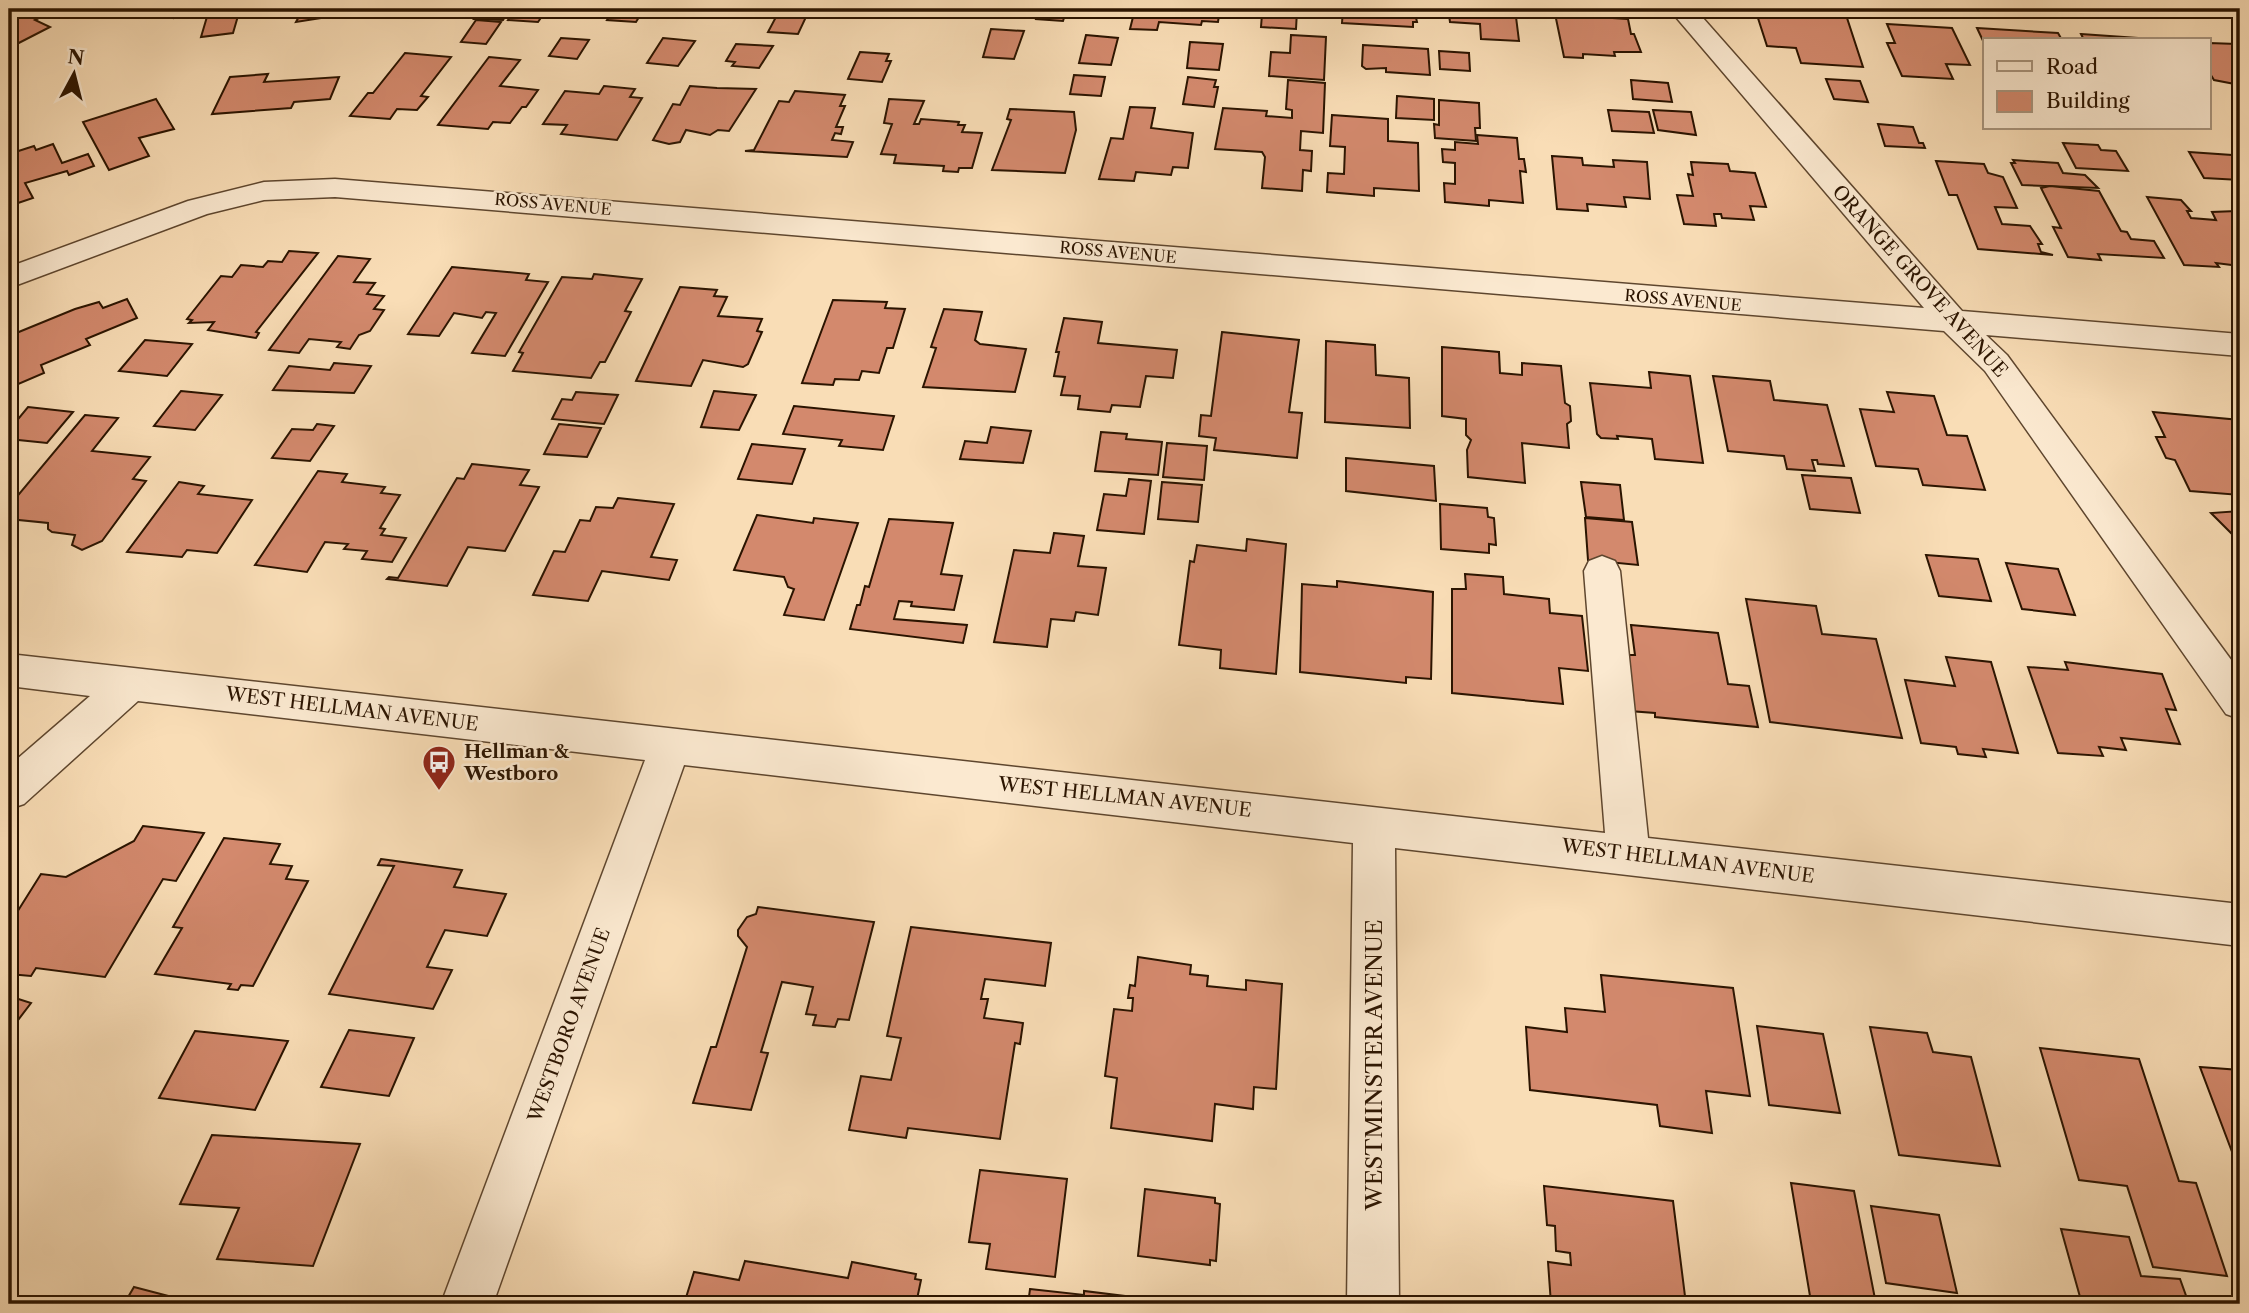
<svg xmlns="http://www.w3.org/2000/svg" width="2249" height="1313" font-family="'Libre Caslon Text',serif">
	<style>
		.building { fill: #d3896d; stroke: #2b1400; stroke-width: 2 }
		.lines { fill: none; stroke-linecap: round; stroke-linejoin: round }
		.minor-casing { stroke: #5e462e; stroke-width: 3 }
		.minor { fill: #fbe9d0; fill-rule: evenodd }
		.labels { text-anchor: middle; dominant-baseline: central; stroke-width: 5; stroke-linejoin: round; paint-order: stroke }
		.far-street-label { font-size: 16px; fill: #2b1400; stroke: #fbe9d0 }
		.street-label { font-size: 19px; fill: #2b1400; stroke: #fbe9d0 }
		.poi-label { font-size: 19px; font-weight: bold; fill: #2b1400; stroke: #fbe9d0; text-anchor: start }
		.near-street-label { font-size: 23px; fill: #2b1400; stroke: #fbe9d0 }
	</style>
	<rect width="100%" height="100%" fill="#f9ddb6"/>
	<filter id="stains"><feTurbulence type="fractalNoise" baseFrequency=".00286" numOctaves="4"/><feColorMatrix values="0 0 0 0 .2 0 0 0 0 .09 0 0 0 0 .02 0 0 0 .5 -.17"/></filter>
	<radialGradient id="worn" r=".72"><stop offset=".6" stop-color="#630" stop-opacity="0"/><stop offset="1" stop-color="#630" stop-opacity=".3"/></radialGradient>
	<g class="building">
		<path d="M9,9H32L39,18L35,20L50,27L9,48Z"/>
		<path d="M110,9H146L110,17Z"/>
		<path d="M167,9H198L199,13L174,18V11L168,12Z"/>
		<path d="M240,9L233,33L201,37L209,10Z"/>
		<path d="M299,9H331L327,17L296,22L301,13H297Z"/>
		<path d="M334,9H363L358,16L329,15Z"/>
		<path d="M481,9H510L503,20L474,19Z"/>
		<path d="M515,9H547L538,22L508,20Z"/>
		<path d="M614,9H644L636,22L607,20Z"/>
		<path d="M968,9H992L989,17L966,16Z"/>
		<path d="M1039,9H1067L1063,21L1036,19Z"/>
		<path d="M1135,9H1220L1218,22L1202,21L1201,25L1159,22L1157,30L1130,29Z"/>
		<path d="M1237,9H1320V12L1297,11L1296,29L1261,27L1262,14L1237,13Z"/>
		<path d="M1343,9H1414L1417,22H1413V27L1342,23Z"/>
		<path d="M1455,9H1515L1519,41L1481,39L1480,24L1450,22L1449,15H1455Z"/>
		<path d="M1554,9H1611L1613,18L1628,19L1631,34H1634L1641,52H1614L1615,56L1583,54V58L1564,57Z"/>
		<path d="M777,15L806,17L798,34L768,32Z"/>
		<path d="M1757,15L1847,18L1863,67L1801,63L1796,48L1767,46Z"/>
		<path d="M476,20L501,22L486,44L461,42Z"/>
		<path d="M1887,24L1952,28L1970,65L1946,64L1953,79L1902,76L1887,43H1895Z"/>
		<path d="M1977,28L2058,33L2062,40H1985V45Z"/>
		<path d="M991,29L1024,31L1014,59L983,57Z"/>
		<path d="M2081,34L2167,40H2084Z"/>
		<path d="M1086,35L1118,38L1111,65L1079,63Z"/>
		<path d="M1291,35L1326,37L1324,80L1269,76L1271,52L1290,53Z"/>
		<path d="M561,38L589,40L577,59L549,56Z"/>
		<path d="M663,38L695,41L678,66L647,63Z"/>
		<path d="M1190,42L1223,44L1219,70L1187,68Z"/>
		<path d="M2209,43L2237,44L2240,48V85L2214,80L2209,72Z"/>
		<path d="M736,44L773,46L759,68L732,66L735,62L726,61Z"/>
		<path d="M1363,45L1428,49L1430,75L1386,72V68L1366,69L1362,66Z"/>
		<path d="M1439,51L1469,53L1470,71L1440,69Z"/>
		<path d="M860,52L889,54L886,61H891L882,82L848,79Z"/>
		<path d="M405,53L451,57L421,96L428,97L417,110L397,109L390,119L350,116L368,93H373Z"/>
		<path d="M489,57L520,60L500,86L538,90L526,107H522L510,123L493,122L488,129L438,125Z"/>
		<path d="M268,74L264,82L339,77L330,99L294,102L291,108L212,114L230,77Z"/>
		<path d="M1074,75L1105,77L1101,96L1070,94Z"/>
		<path d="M1188,77L1216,80L1214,87H1218L1214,107L1183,104Z"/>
		<path d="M1826,79L1860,81L1868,102L1834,99Z"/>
		<path d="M1288,80L1325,83L1323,133L1301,131L1300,150L1312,151L1311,171L1303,170L1302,191L1262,188L1265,157L1262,152L1215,149L1223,108L1267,111L1266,116L1292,118V110L1286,109Z"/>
		<path d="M1631,80L1668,83L1672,102L1633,99Z"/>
		<path d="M604,86L635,89L630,97L642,98L617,140L561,134L567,125L543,124L565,91L599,94Z"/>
		<path d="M690,86L717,88L756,89L729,131L718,130L710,135L686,130L680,142L669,144L653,140L673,104L680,105Z"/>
		<path d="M795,91L845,95L840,106H845L836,127H843L841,134L835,133L832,140L853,142L847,157L745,151L754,150L779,101L789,102Z"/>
		<path d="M1397,96L1434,99V120L1396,118Z"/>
		<path d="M156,99L174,129L139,138L149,156L109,170L83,122Z"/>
		<path d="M889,99L924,101L914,124H919L921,119L959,122L958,125H965L962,132L982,133L972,168H959L958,172L943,171L944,166L894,163L896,155L881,154L892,124L884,123Z"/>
		<path d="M1439,100L1479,103L1480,128H1475L1476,141L1435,138L1434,124L1439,125Z"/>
		<path d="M1130,107L1155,108L1151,128L1193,133L1188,168L1173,167L1171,175L1136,172L1134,181L1099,179L1111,138L1123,139Z"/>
		<path d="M1010,109L1074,112L1076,130L1065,173L992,170L1011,120L1007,119Z"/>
		<path d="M1608,110L1649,112L1654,133L1612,131Z"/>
		<path d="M1653,110L1691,112L1696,135L1658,130Z"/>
		<path d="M1332,115L1388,119V141L1418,143L1419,191L1374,188V196L1327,192L1328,173L1344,174L1345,147L1330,146Z"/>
		<path d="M1878,124L1913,127L1919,143H1923L1925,148L1885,146Z"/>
		<path d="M1477,135L1517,138L1519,159H1524L1526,172L1520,171L1523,203L1489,200V206L1445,202L1444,183L1455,184V163L1443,162L1442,149L1455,150V142L1478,144Z"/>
		<path d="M2063,143L2098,145L2101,150L2116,151L2128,171L2076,168Z"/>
		<path d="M53,144L62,163L88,154L94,166L69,175L67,171L25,183L33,198L9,206V154L34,146L36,150Z"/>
		<path d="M2189,152L2232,155L2240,168V180L2204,178Z"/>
		<path d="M1552,156L1582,158L1583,165L1614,167L1613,160L1647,162L1650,199L1624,197L1626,207L1587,204L1588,211L1557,209Z"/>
		<path d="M2013,160L2058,163L2063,173L2085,175L2098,188L2022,185L2011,163H2015Z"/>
		<path d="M1936,161L1984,164L1988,173L2003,177L2017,208L1995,207L2002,224L2030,226L2042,244H2038L2041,252L2053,255L1978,249L1957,195H1949Z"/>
		<path d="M1691,162L1728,164L1730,171L1755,173L1766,207L1750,206L1754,220L1722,218L1721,214H1714L1716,226L1684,224L1677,195L1693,196L1688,174L1693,175Z"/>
		<path d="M2050,186L2099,191L2121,231L2127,232L2131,239L2154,241L2164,258L2098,254L2101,260L2068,257L2053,227L2061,228L2041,188Z"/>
		<path d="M2147,197L2181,200L2191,211H2187L2191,218L2216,220L2212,212L2237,211L2240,215V266L2216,263L2219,267L2184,265Z"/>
		<path d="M289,251L318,253L256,332L259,333L256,338L208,330L214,322L189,323L192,320L187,319L221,276L232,277L241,265L263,267L268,261L282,262Z"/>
		<path d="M338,256L370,259L354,282L375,283L367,294L384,296L374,309L384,310L370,331L359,335L350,349L337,347L341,342L309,339L299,353L269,350Z"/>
		<path d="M452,267L529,274L526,280L548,282L505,356L472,353L496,313L486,312L482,318L454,313L439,336L408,334Z"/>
		<path d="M594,274L642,279L625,311L631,312L605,362H600L591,378L513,371L523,353L519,352L562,277L592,279Z"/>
		<path d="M680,287L717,290L714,296L727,297L718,316L762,319L757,331L762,332L748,364L743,367L703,360L691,386L636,381Z"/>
		<path d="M127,299L137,318L86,339L90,345L41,365L44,373L9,388V336L75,309L99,302L103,308Z"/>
		<path d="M833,300L887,302L885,308L905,309L893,348H887L879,373L862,371L859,380L835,379L833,385L802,383Z"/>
		<path d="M944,309L982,312L975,340L980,344L1026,349L1015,392L923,387L936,348L931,347Z"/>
		<path d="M1064,318L1102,322L1098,343L1177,350L1173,378L1146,376L1140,407L1112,405L1110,412L1078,409L1080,396L1061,395L1065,377L1054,376L1059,352H1056Z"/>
		<path d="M1222,332L1299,340L1289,412L1302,413L1297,458L1214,450L1216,438L1199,436L1201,415L1211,416Z"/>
		<path d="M145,340L192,344L167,376L119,371Z"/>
		<path d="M1326,341L1375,345L1376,375L1409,378L1410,428L1325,422Z"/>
		<path d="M1442,347L1499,352L1500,373L1522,375V363L1561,366L1565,403L1570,406L1571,421L1567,424L1569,448L1522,443L1525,483L1468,477L1467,450L1471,440L1466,435V419L1442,416Z"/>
		<path d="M334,363L371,366L354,393L273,390L289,366L330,370Z"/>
		<path d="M1649,372L1690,376L1703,463L1655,459L1652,439L1617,436L1618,439L1601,438L1597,434L1590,383L1651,388Z"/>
		<path d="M1713,376L1770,381L1774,400L1827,405L1844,466L1818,464L1817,460H1812L1815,471L1787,469L1784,456L1728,451Z"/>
		<path d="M181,391L222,395L195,430L154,426Z"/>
		<path d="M714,391L756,395L739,430L701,427Z"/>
		<path d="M576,392L618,395L604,424L552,419L562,399L572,400Z"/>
		<path d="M1887,392L1934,396L1947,435L1967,436L1985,490L1923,485L1918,469L1876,466L1860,409L1894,412Z"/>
		<path d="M794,406L894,416L883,450L839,446L842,440L783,434Z"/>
		<path d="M28,407L73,412L47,443L9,439V430Z"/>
		<path d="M2153,412L2240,420V495L2190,491L2175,460L2166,458L2156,437H2165Z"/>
		<path d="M85,415L118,418L92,451L150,457L133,479L146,481L102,541L82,550L72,545L75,535L52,532L48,529V523L9,519V506Z"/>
		<path d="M317,424L334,426L310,461L272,458L292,429L313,430Z"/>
		<path d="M559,424L601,428L587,457L544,454Z"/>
		<path d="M991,427L1031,431L1023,463L960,459L965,441L987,443Z"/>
		<path d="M1101,432L1127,434L1126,439L1162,442L1158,475L1095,471Z"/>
		<path d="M1167,443L1207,446L1204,480L1163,477Z"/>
		<path d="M752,444L805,449L792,484L738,479Z"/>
		<path d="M1346,458L1434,466L1436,501L1346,491Z"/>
		<path d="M472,464L529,470L520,485L539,487L505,551L468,547L447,586L387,579L389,577L398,578L457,478L464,479Z"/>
		<path d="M318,471L347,474L342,482L385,487L381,493L400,495L380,528L385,529L381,535L406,538L392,562L362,559L367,551L344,549L348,544L325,542L307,572L255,565Z"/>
		<path d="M1802,475L1851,478L1860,513L1810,509Z"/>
		<path d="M1129,479L1151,481L1144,534L1097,530L1104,494L1126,496Z"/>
		<path d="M179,482L204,486L198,494L252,500L217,553L187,550L182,557L127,552Z"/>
		<path d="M1162,482L1202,485L1198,522L1158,519Z"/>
		<path d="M1581,482L1620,485L1624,520L1586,517Z"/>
		<path d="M618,498L674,504L651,557L677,560L669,580L602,571L588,601L533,595L554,551L565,552L580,520L590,521L596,507L613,508Z"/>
		<path d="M1440,504L1487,508L1488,517L1494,518L1496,545L1489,544V553L1441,549Z"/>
		<path d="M2240,511V542L2211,513Z"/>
		<path d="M757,515L813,523L814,518L858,523L824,620L784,615L794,589L788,587L784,577L734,570Z"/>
		<path d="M1585,518L1632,522L1638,565L1588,560Z"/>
		<path d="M889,519L953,523L941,574L962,576L954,610L911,606L912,602L899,601L894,619L967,625L963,643L850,629L857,605H860L865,586L869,587Z"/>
		<path d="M1054,533L1084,536L1078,566L1106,568L1098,615L1076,612L1074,621L1051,619L1047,647L994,642L1014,550L1050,553Z"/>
		<path d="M1247,539L1286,544L1276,674L1220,668L1221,650L1179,645L1190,561L1194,562L1197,545L1246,551Z"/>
		<path d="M1926,555L1978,559L1991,601L1939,596Z"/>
		<path d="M2006,563L2058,569L2075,615L2022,609Z"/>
		<path d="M1465,574L1503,577L1504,594L1549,599L1550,613L1582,616L1588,671L1559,668L1563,704L1452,693V589H1466Z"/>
		<path d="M1337,581L1433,592L1431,679L1406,677V683L1300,672L1302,584L1337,587Z"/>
		<path d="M1746,599L1816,606L1822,634L1876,639L1902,738L1770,722Z"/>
		<path d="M1631,625L1718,633L1728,684L1749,686L1758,727L1655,717V713L1629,711L1627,655H1635Z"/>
		<path d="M1946,657L1991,662L2018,753L1983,749L1986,757L1958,754L1956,747L1921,743L1905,680L1955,686Z"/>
		<path d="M2065,662L2162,674L2176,710L2166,709L2180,744L2121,738L2126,750L2099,747L2103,756L2058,753L2028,667L2068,670Z"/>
		<path d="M143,826L204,833L176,881L163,879L105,977L36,968L31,976L9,974V925L41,874L66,877L134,841Z"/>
		<path d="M224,838L280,844L270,864L292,866L286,879L308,881L253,986L241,985L238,990L228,989L231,984L155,974L182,928L173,927Z"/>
		<path d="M381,859L462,870L454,887L506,894L487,936L445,930L427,967L452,970L433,1009L329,994L394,866L378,865Z"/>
		<path d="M758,907L874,922L849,1020L838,1019L835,1027L813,1025L816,1015L806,1014L813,987L782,982L761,1052L768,1053L751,1110L693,1103L711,1047H716L747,947L738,936V930L747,917L756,914Z"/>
		<path d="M911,927L1051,943L1045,986L985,979L981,999H988L984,1018L1023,1023L1020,1044L1015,1043L1000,1139L908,1128L906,1138L849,1130L861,1076L891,1080L901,1038L887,1036Z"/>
		<path d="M1138,957L1191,965L1190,974L1208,976L1207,986L1246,990V980L1282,984L1276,1089L1254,1087L1253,1109L1215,1104L1212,1141L1111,1128L1117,1078L1105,1076L1114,1009L1132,1011L1133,998H1128L1130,985L1135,986Z"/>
		<path d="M1601,975L1733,988L1750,1096L1706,1091L1712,1133L1660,1126L1657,1105L1530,1090L1526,1027L1567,1032L1565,1008L1605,1012Z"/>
		<path d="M9,996L31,1003L9,1032Z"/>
		<path d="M1757,1026L1823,1034L1840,1113L1769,1105Z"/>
		<path d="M1870,1027L1927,1033L1933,1052L1971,1057L2000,1166L1899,1155Z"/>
		<path d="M349,1030L414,1038L389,1096L321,1087Z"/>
		<path d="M195,1031L288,1041L255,1110L159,1098Z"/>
		<path d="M2040,1048L2139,1059L2179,1181L2196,1183L2227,1276L2153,1267L2127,1186L2079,1180Z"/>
		<path d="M2200,1067L2240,1070V1173Z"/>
		<path d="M212,1135L360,1144L313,1266L217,1259L239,1208L180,1204Z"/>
		<path d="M980,1170L1067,1179L1055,1277L986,1269L990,1244L969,1242Z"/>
		<path d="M1791,1183L1854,1191L1876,1304L1811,1302Z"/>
		<path d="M1544,1186L1673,1201L1686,1304H1551L1548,1262L1571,1265L1570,1253L1556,1251L1555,1226L1547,1225Z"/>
		<path d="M1145,1189L1215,1198V1203L1220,1204L1216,1261L1210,1260V1265L1138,1256Z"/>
		<path d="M1871,1206L1939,1215L1957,1293L1886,1283Z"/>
		<path d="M2061,1229L2129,1237L2141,1276L2180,1279L2189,1304H2082Z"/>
		<path d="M745,1261L848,1278L852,1262L916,1274L915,1279L921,1280L916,1304H684L694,1272L739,1280Z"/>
		<path d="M134,1287L199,1304H124Z"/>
		<path d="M1030,1289L1084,1295V1291L1190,1304H1028Z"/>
	</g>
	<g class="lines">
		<defs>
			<g id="minor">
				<path d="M1669,9H1695L1962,311L2240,334V356L1986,335L2007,355L2240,672V719L2226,714L1985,371L1944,331L335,197L264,200L207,214L9,288V267L188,201L264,182L335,179L1924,308Z"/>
				<path d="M1602,556L1615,561L1620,571L1648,838L2240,904V946L1395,848L1399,1304H1347L1353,843L684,765L493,1304H441L645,760L138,701L24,804L9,809V766L90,696L9,686V654L1605,833L1584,571L1589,561Z"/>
			</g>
		</defs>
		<use href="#minor" class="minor-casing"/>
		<use href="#minor" class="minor"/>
	</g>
	<defs>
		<symbol id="bus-pin" viewBox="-11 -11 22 30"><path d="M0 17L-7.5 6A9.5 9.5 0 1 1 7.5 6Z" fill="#8f2418" stroke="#fbe9d0"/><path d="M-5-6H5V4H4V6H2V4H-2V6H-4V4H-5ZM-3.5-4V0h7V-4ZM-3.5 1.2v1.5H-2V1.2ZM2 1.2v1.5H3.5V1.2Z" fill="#fff"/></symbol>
	</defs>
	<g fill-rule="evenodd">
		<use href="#bus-pin" x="420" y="743" width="38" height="52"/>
	</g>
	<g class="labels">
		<g class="far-street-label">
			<text transform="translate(553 204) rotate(5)">ROSS AVENUE</text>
			<text transform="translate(1118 252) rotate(5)">ROSS AVENUE</text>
			<text transform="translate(1683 300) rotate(5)">ROSS AVENUE</text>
		</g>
		<g class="street-label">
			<text transform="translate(1920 281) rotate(48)">ORANGE GROVE AVENUE</text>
			<text transform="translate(352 709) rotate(7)">WEST HELLMAN AVENUE</text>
			<text transform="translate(1125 797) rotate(6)">WEST HELLMAN AVENUE</text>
			<text transform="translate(1688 861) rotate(7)">WEST HELLMAN AVENUE</text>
			<text transform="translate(569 1025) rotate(-70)">WESTBORO AVENUE</text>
		</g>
		<g class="poi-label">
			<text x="464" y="751">Hellman &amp;<tspan x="464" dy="22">Westboro</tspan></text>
		</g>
		<g class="near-street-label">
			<text transform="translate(1374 1065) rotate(-90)">WESTMINSTER AVENUE</text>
		</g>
	</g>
	<rect width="2249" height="1313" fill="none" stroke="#f9ddb6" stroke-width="35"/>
	<rect x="10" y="10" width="2228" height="1292" fill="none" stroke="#2b1400" stroke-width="3.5"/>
	<rect x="18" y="18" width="2214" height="1278" fill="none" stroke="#2b1400" stroke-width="2"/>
	<rect x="1983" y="38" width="228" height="91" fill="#fbe9d0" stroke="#a8947d" stroke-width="2"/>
	<rect x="1997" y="61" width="35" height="10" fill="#fbe9d0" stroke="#a8947d" stroke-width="2"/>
	<text x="2046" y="74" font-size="21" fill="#2b1400">Road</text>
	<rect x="1997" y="91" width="35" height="21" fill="#d3896d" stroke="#a8947d" stroke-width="2"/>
	<text x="2046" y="108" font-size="21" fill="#2b1400">Building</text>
	<g transform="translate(74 74) rotate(7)" stroke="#fbe9d0" stroke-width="5" paint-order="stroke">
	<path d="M0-5L12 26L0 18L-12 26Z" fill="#2b1400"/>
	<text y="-10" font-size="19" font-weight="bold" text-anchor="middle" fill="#2b1400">N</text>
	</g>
	<rect width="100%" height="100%" filter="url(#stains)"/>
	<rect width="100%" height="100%" fill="url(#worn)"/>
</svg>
